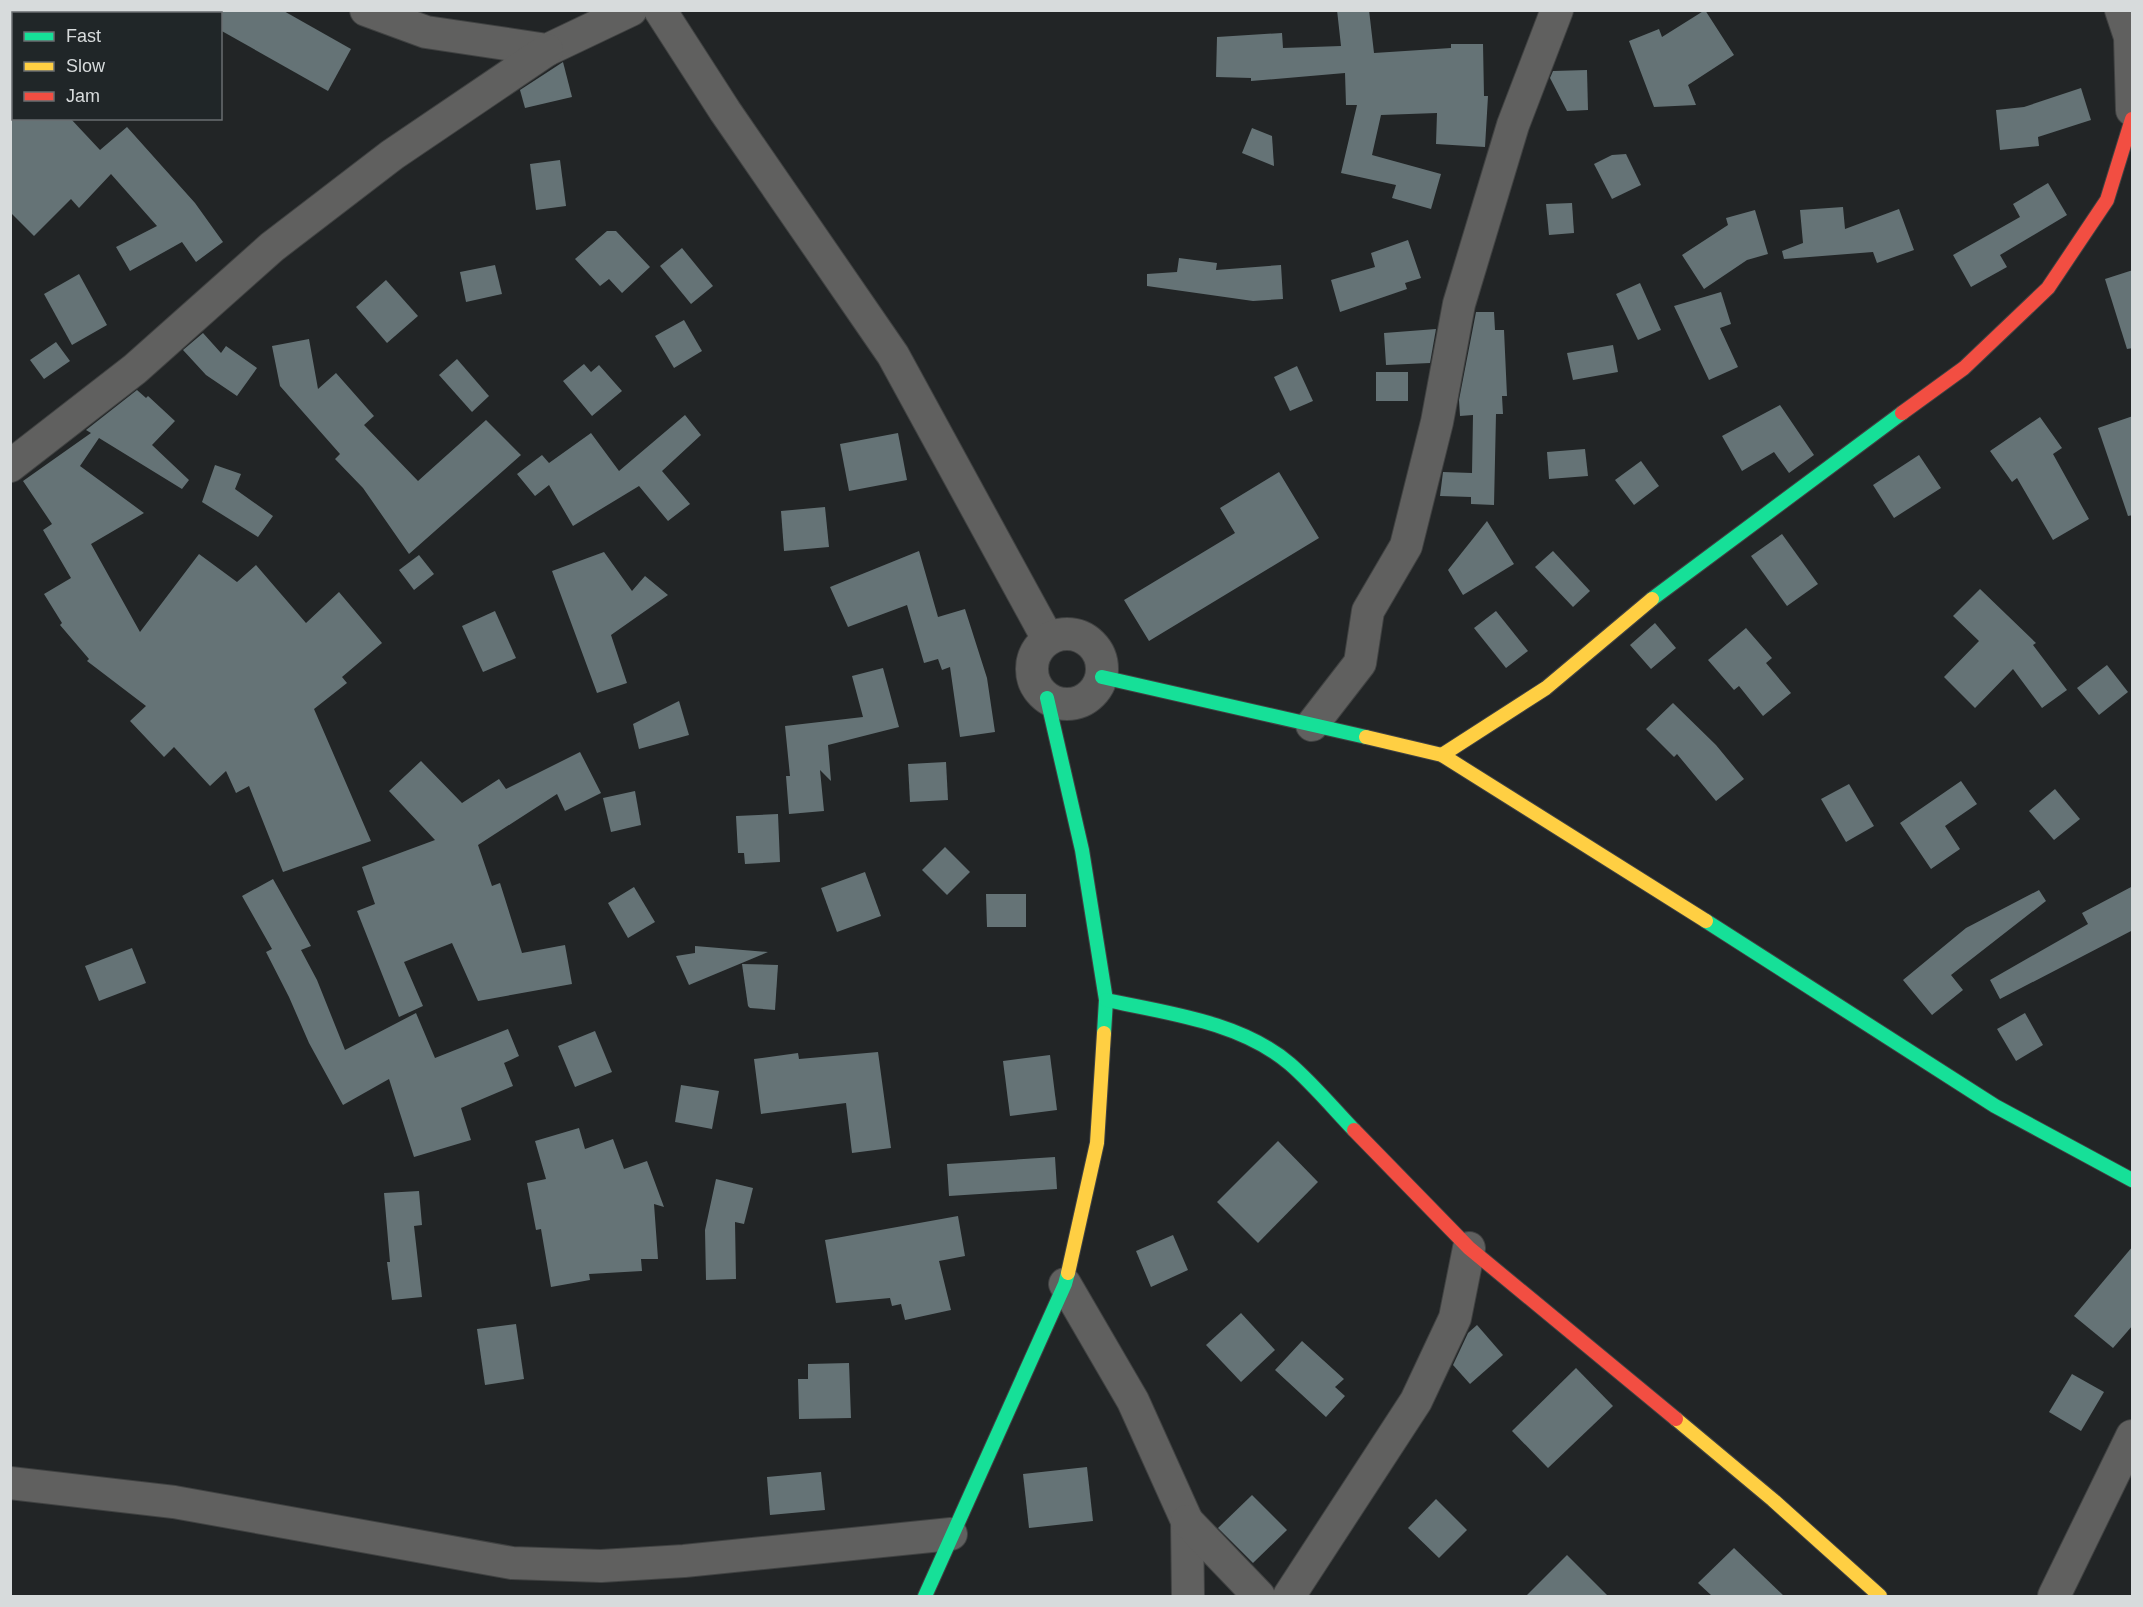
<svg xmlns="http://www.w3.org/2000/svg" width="2143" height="1607" font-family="Helvetica,sans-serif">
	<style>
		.building { fill: #657376 }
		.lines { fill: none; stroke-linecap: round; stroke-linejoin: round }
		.street-casing { stroke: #404242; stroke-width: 34 }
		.fast-casing { stroke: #404242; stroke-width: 16 }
		.slow-casing { stroke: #404242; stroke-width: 16 }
		.jam-casing { stroke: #404242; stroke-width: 16 }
		.street { stroke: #60605f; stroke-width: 32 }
		.fast { stroke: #16e098; stroke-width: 14 }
		.slow { stroke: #ffcf43; stroke-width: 14 }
		.jam { stroke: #f24e42; stroke-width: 14 }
	</style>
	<rect width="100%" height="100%" fill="#222526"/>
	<g class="building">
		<path d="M220,10H282L351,49L328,91L220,30Z"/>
		<path d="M1337,10H1369L1374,53L1451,48V44H1483L1484,96H1488L1485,147L1436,144L1437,113L1381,115L1372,155L1441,174L1431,209L1392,198L1396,185L1341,173L1357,105H1346L1345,73L1251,81V78L1216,77L1217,37L1282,33L1283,48L1341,46Z"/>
		<path d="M1705,10L1734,55L1688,85L1696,105L1654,107L1629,41L1659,29L1662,37Z"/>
		<path d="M563,62L572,97L525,108L520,90Z"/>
		<path d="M1587,70L1588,110L1567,111L1550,78L1553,71Z"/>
		<path d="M2081,88L2091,120L2038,137L2039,146L2000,150L1996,110L2024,107Z"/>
		<path d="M10,118H70L100,150L127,127L195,203L223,242L196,262L182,242L130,271L116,247L157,226L111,174L79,208L71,199L34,236L10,212Z"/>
		<path d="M1252,128L1272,136L1274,166L1242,153Z"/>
		<path d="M1626,154L1641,185L1612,199L1594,164L1612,155Z"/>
		<path d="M560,160L566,206L536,210L530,164Z"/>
		<path d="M2048,183L2067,215L2000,255L2007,267L1971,287L1953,255L2020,217L2013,204Z"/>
		<path d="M1572,203L1574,233L1549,235L1546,204Z"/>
		<path d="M1843,207L1845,229L1899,209L1914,250L1877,263L1873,252L1784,259L1782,251L1803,243L1800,210Z"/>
		<path d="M1755,210L1768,254L1747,260L1704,289L1682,255L1728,225L1726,218Z"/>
		<path d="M607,231H616L650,267L622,293L609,279L600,286L575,259Z"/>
		<path d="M1408,240L1421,278L1405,283L1407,289L1340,312L1331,280L1375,267L1371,253Z"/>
		<path d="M682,248L713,286L691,304L660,266Z"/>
		<path d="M1179,258L1217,263L1216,270L1281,265L1283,299L1253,301L1147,286V274L1177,272Z"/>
		<path d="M495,265L502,294L466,302L460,272Z"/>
		<path d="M2133,270V348L2127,349L2105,279Z"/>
		<path d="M79,274L107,325L72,345L44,294Z"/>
		<path d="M386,280L418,316L387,343L356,307Z"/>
		<path d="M1640,283L1661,330L1638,340L1616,294Z"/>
		<path d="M1721,292L1731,324L1720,328L1738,367L1709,380L1674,306Z"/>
		<path d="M1476,312H1494L1495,330H1504L1507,396H1502L1503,414H1496L1494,505L1471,504V497L1440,496L1443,472L1472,473L1473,415L1460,416L1459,400Z"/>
		<path d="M684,320L702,351L674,368L655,336Z"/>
		<path d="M1436,329L1430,363L1386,365L1384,333Z"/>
		<path d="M203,333L221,353L226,346L257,368L237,396L206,375L183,350Z"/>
		<path d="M309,339L318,389L336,373L374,416L364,425L418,481L486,420L521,455L409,554L363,488L335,459L340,454L280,386L272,346Z"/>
		<path d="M56,342L70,361L44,379L30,360Z"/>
		<path d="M1613,345L1618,372L1573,380L1567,353Z"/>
		<path d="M457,359L489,396L472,412L439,375Z"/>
		<path d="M584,364L591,372L599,365L622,391L592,416L563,381Z"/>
		<path d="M1297,366L1313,401L1290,411L1274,377Z"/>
		<rect x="1376" y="372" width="32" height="29"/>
		<path d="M137,390L146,398L148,396L175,421L152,445L189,480L182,489L99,438L80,466L144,513L91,544L140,632L199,554L237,582L256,565L306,623L339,592L382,643L342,677L347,683L314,709L371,841L283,872L249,786L236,793L226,771L210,786L174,747L164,757L130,721L146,706L87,661L89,659L60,625L62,623L44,594L71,578L43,530L52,524L23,481L91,433L86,430Z"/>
		<path d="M1780,405L1814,455L1789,473L1774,452L1742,471L1722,436Z"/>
		<path d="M685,415L701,435L662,471L690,504L668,521L639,486L573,526L549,485L535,496L517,474L542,455L549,463L591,433L619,471Z"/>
		<path d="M2133,416V515L2128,516L2098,428Z"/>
		<path d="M2040,417L2062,448L2053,454L2089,519L2053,540L2017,478L2012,482L1990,451Z"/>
		<path d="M898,433L907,480L849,491L840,444Z"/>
		<path d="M1585,449L1588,476L1549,479L1547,452Z"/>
		<path d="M1919,455L1941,488L1894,518L1873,485Z"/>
		<path d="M1641,461L1659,486L1634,505L1615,480Z"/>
		<path d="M215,465L241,474L235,489L273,516L258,537L202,502Z"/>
		<path d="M1279,472L1319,538L1149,641L1124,600L1235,533L1220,508Z"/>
		<path d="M825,507L829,547L784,551L781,511Z"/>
		<path d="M1487,521L1514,564L1463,595L1448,570Z"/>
		<path d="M1782,534L1818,584L1787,606L1751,556Z"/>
		<path d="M919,551L938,617L965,609L987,678L995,732L960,737L950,667L942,670L938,659L924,663L907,605L848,627L830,587Z"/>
		<path d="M1553,551L1590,591L1573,607L1535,567Z"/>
		<path d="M604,552L632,591L645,576L668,595L611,635L627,683L597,693L552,571Z"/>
		<path d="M419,555L434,574L414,590L399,570Z"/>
		<path d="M1980,589L2036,643L2033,645L2067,690L2042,708L2013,669L1975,708L1944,677L1979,641L1953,616Z"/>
		<path d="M495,611L516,658L483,672L462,626Z"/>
		<path d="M1496,611L1528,651L1506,668L1474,628Z"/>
		<path d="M1655,623L1676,648L1651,669L1630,645Z"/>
		<path d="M1746,628L1772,658L1766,663L1791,693L1763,716L1739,686L1734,690L1708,660Z"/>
		<path d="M2107,665L2128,692L2099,715L2077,688Z"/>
		<path d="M883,668L899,727L828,745L831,781L820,770L824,811L789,814L786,776H790L785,726L863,717L852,676Z"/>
		<path d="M679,701L689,735L639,749L633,724Z"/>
		<path d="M1673,703L1716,745L1744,779L1716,801L1677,754L1674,757L1646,729Z"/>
		<path d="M580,752L601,793L565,811L557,794L478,845L492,886L500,883L522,953L565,945L572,984L478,1001L452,943L404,962L423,1006L399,1017L357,911L375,904L362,867L435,840L389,791L421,761L462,803L499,779L506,789Z"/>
		<path d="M946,762L948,800L910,802L908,764Z"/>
		<path d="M1961,781L1977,804L1945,826L1960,849L1931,869L1900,823Z"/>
		<path d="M1849,784L1874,826L1846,842L1821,799Z"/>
		<path d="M2055,789L2080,819L2054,840L2029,811Z"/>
		<path d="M635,791L641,825L611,832L603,798Z"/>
		<path d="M778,814L780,862L745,864L744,853H738L736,816Z"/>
		<path d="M945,847L970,872L947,895L922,870Z"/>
		<path d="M865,872L881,916L837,932L821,888Z"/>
		<path d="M273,879L311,946L301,950L317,980L345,1050L416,1013L435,1058L508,1029L519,1056L504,1063L513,1086L461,1108L471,1140L414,1157L389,1079L343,1105L309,1043L289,997L266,952L272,949L242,896Z"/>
		<path d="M2133,886V930L2000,999L1990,980L2088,924L2082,913Z"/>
		<path d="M634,887L655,922L628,938L608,903Z"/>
		<path d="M2039,890L2046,901L1951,975L1963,990L1932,1015L1903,980L1966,928Z"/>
		<path d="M986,894H1026V927H987Z"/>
		<path d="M695,946L768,952L689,985L676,956L695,953Z"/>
		<path d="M132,948L146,983L99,1001L85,966Z"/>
		<path d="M742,964L778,965L775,1010L750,1008L748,1006Z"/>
		<path d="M2025,1013L2043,1045L2016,1061L1997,1029Z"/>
		<path d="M595,1031L612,1072L575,1087L558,1046Z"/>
		<path d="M878,1052L891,1148L852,1153L846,1103L761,1114L754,1059L798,1053L799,1059Z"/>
		<path d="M1050,1055L1057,1110L1010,1116L1003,1061Z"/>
		<path d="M681,1085L719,1091L712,1129L675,1122Z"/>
		<path d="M579,1128L585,1149L613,1139L624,1169L647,1161L664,1207L654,1204L658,1259H641L642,1271L589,1274L590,1280L551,1287L541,1229L536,1230L527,1183L546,1179L535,1141Z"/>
		<path d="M1278,1141L1318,1182L1258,1243L1217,1202Z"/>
		<path d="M1055,1157L1057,1189L949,1196L947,1164Z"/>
		<path d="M716,1179L753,1188L744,1224L735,1222L736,1279L706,1280L705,1230Z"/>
		<path d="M419,1191L422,1225L414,1226L422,1297L392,1300L387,1262H390L384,1193Z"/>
		<path d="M958,1216L965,1256L939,1261L951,1310L905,1320L901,1304L892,1306L890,1298L836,1303L825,1240Z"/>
		<path d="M1173,1235L1188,1270L1151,1287L1136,1251Z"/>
		<path d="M2133,1246V1325L2113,1348L2074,1316Z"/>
		<path d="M1241,1313L1275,1350L1241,1382L1206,1345Z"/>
		<path d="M516,1324L524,1379L485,1385L477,1329Z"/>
		<path d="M1477,1325L1503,1355L1470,1384L1453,1365L1468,1333Z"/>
		<path d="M1302,1341L1344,1379L1335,1387L1345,1396L1326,1417L1275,1370Z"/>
		<path d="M849,1363L851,1418L799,1419L798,1379H808V1364Z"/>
		<path d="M1576,1368L1613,1406L1548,1468L1512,1431Z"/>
		<path d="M2072,1374L2104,1392L2081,1431L2049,1412Z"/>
		<path d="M1087,1467L1093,1521L1029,1528L1023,1474Z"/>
		<path d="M821,1472L825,1510L770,1515L767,1477Z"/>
		<path d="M1252,1495L1287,1530L1253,1563L1218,1528Z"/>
		<path d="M1436,1499L1467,1530L1439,1558L1408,1528Z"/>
		<path d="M1734,1548L1784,1596H1712L1698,1583Z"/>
		<path d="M1567,1555L1608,1596H1526Z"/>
	</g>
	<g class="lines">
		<defs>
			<g id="street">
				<path d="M366,10L426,32L547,50L631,10"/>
				<path d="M660,10L725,111L893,355L1048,639"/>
				<path d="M2121,10L2130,37L2132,110"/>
				<path d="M10,466L135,369L272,247L392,155L547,50"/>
				<circle cx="1067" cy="669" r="35"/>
				<path d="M1312,725L1360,663L1368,611L1406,546L1437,422L1459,304L1513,125L1557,10"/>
				<path d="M1065,1284L1133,1401L1187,1521L1188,1596"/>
				<path d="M10,1483L174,1502L512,1563L601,1566L684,1561L951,1534"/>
				<path d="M1187,1521L1259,1596"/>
				<path d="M1289,1596L1416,1401L1455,1318L1469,1248"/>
				<path d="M2054,1596L2132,1436"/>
			</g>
			<g id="fast">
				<path d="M1652,599L1902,413"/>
				<path d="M1102,677L1366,737"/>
				<path d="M1047,698L1082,850L1106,1000L1104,1033"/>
				<path d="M1706,921L1995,1106L2132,1180"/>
				<path d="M1106,1000C1167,1013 1241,1022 1290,1064C1313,1084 1333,1108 1354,1130"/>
				<path d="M925,1596L1065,1284L1068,1273"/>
			</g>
			<g id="slow">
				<path d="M1366,737L1442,755L1706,921"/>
				<path d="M1442,755L1546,688L1652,599"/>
				<path d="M1068,1273L1097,1143L1104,1033"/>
				<path d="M1676,1419L1773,1500L1880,1596"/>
			</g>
			<g id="jam">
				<path d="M1902,413L1964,368L2048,288L2107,200L2132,119"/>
				<path d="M1354,1130L1469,1248L1676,1419"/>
			</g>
		</defs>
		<use href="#street" class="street-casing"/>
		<use href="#fast" class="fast-casing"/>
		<use href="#slow" class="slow-casing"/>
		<use href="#jam" class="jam-casing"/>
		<use href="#street" class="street"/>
		<use href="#fast" class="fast"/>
		<use href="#slow" class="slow"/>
		<use href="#jam" class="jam"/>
	</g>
	<rect width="2143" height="1607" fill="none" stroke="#d7dbdc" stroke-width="24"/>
	<rect x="12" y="12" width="210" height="108" fill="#202628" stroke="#696e70" stroke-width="1.5"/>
	<rect x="24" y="32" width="30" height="9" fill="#16e098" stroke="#696e70" stroke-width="1.5"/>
	<text x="66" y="42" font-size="18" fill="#d7dbdc">Fast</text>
	<rect x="24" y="62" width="30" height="9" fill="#ffcf43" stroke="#696e70" stroke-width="1.5"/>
	<text x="66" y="72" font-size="18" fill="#d7dbdc">Slow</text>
	<rect x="24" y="92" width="30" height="9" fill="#f24e42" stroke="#696e70" stroke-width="1.5"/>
	<text x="66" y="102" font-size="18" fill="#d7dbdc">Jam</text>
</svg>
